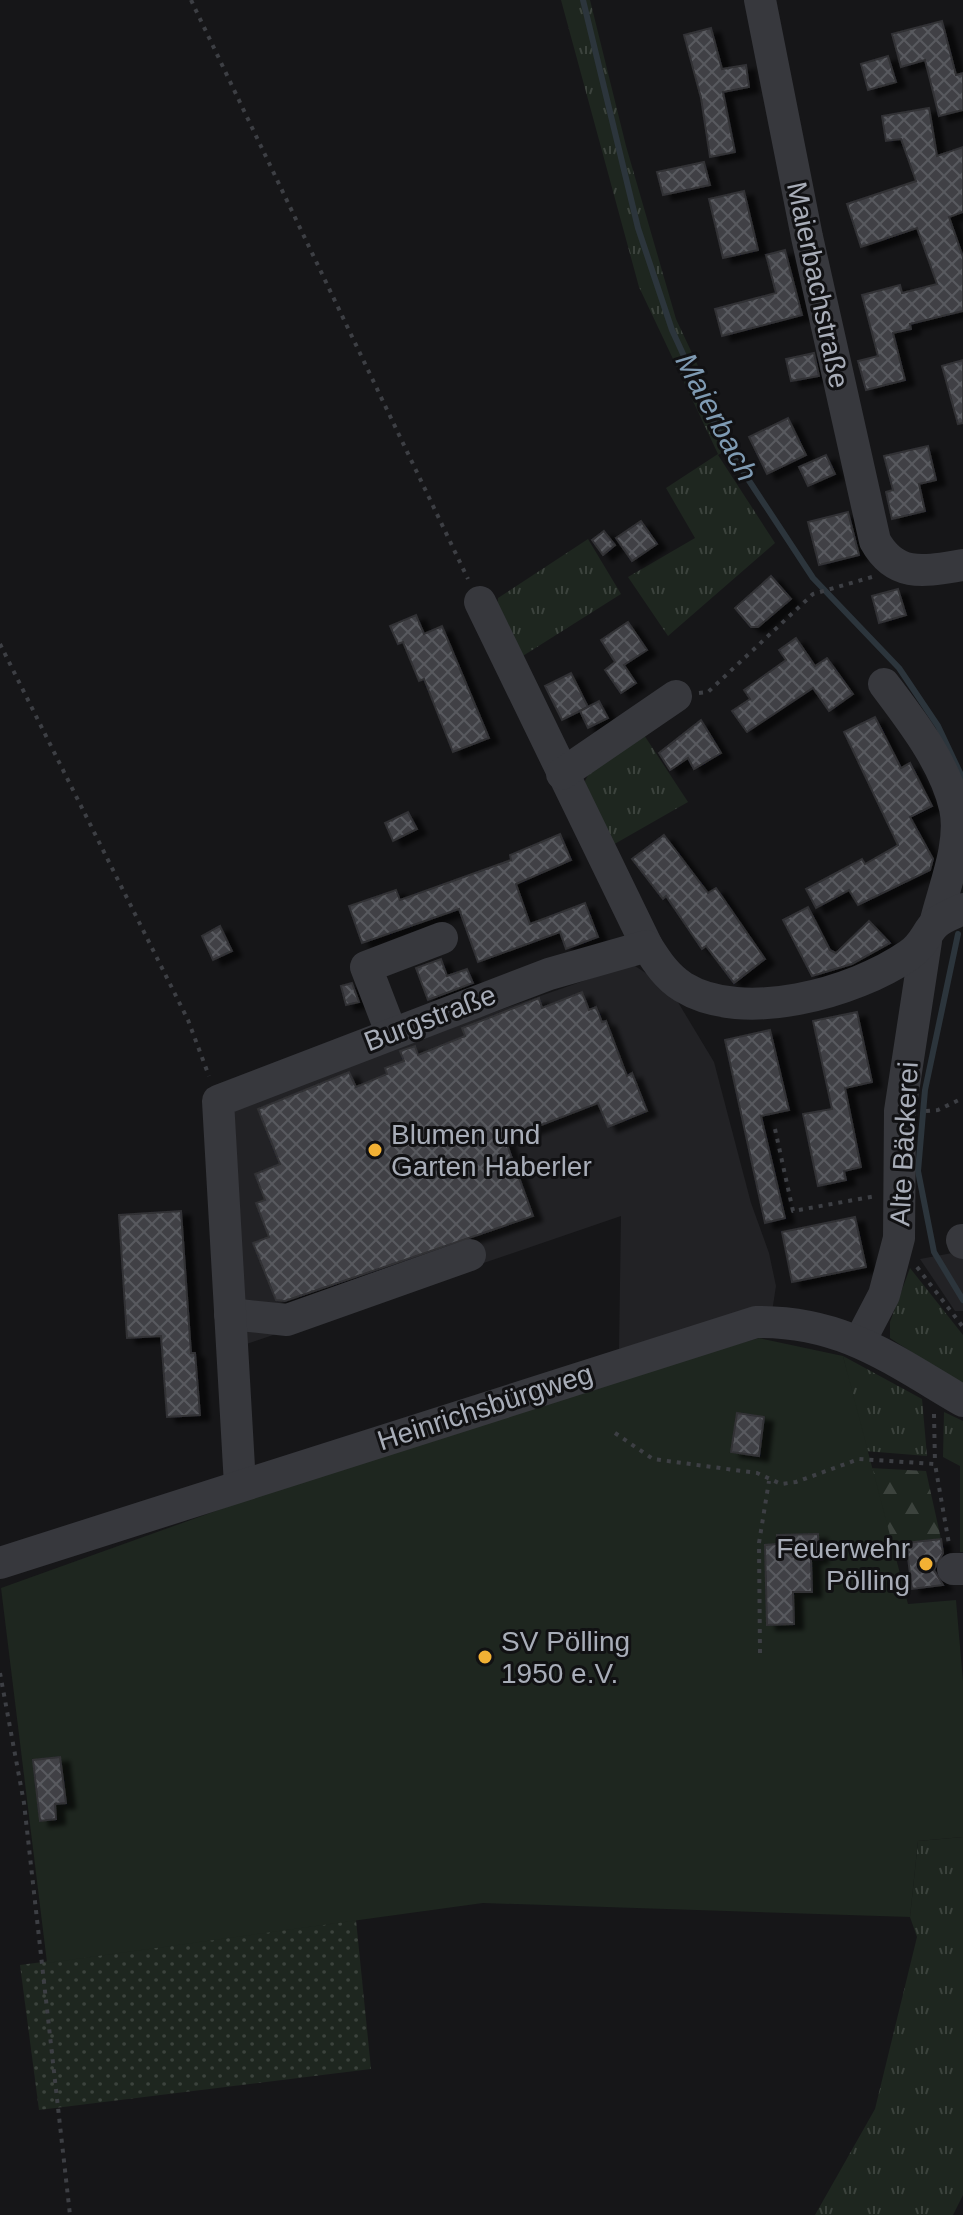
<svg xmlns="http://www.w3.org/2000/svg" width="963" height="2215" font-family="Helvetica,sans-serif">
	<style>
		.built { fill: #222225 }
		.grass { fill: url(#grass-tufts) }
		.forest { fill: url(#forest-firs) }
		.garden { fill: url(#garden-dots) }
		.pitch { fill: #1e261f }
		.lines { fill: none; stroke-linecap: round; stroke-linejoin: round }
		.stream { stroke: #2c353c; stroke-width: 6 }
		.building { fill: url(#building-cross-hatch); stroke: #303034; stroke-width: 2; filter: url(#shadow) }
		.path { stroke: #3d3f44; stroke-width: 4; stroke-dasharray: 4 6; stroke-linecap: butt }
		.minor { stroke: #37383d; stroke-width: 32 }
		.poi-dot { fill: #f2b134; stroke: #111113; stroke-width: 3 }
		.labels { text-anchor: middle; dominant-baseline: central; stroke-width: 6; stroke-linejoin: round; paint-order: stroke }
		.street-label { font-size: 28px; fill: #a8adb8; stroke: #111113 }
		.poi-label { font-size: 28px; fill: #a8adb8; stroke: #111113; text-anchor: start }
		.water-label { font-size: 30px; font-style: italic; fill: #7f9bb3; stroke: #111113 }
	</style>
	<defs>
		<pattern id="grass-tufts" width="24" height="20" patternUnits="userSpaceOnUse" patternTransform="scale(2)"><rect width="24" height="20" fill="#1e261f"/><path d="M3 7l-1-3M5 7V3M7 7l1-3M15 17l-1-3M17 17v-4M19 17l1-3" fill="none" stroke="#3c433d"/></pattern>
		<pattern id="forest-firs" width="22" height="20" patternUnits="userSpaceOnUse" patternTransform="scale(2)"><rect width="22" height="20" fill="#1e261f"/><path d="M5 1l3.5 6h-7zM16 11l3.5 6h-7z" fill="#3c433d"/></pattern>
		<pattern id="garden-dots" width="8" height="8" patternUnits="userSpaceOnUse" patternTransform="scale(2)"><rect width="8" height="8" fill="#1e261f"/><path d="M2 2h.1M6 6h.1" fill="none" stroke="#3c433d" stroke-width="1.8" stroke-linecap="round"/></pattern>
		<pattern id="building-cross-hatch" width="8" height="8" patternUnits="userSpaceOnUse" patternTransform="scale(2)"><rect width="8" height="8" fill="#404145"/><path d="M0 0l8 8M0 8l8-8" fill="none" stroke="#595a5e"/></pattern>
		<filter id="shadow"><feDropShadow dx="9" dy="5" stdDeviation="2" flood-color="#0009"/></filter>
	</defs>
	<rect width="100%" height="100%" fill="#161618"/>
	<g class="built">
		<path d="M632,964L670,989L714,1062L751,1203L769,1253L776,1286L772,1312L619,1349L621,1216L241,1346L229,1114L239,1101Z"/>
		<path d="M963,1251V1311H955L920,1259Z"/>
	</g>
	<g class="grass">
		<path d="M561,0H590L626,146L676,319L735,445L718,455L775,543L668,636L628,577L695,538L666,488L718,454L639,287Z"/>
		<path d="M588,539L621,594L518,659L497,614L498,598Z"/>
		<path d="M644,735L688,802L611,846L584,783L591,769Z"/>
		<path d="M910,1268L963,1335V1386L890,1338V1322Z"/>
		<path d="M843,1356L922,1399L927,1456L865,1451Z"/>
		<path d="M944,1412L963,1421V1552H960V1466L943,1457Z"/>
		<path d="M963,1837V2195L953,2215H815L875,2109L917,1937L910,1917L918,1841Z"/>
	</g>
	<path class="forest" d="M870,1468L926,1471L941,1539L892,1545Z"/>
	<path class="garden" d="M356,1920L371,2069L39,2110L20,1965Z"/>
	<path class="pitch" d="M759,1338L843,1356L908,1604L956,1600L963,1681V1837L918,1841L910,1917L483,1903L47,1963L1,1588L458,1424Z"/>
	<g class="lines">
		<g class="stream">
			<path d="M583,0L638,228L672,330L723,441L813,578L899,668L938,726L963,779"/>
			<path d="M958,934L925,1090L918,1171L934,1252L963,1300"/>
		</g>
	</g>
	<g class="building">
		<path d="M942,21L956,75L963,73V110L939,116L925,60L901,67L892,34Z"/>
		<path d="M711,28L722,69L746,65L749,87L723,92L735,152L710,157L701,98L684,35Z"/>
		<path d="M888,56L896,82L868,90L861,64Z"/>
		<path d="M929,108L937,156L963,147V212L949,217L963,257V311L910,324L911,329L893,333L905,380L866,390L858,361L878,356L862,295L900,285L902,293L937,284L917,228L861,247L847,204L916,181L901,139L886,141L882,116Z"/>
		<path d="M704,162L710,185L663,195L657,172Z"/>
		<path d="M744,191L758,250L723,258L709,199Z"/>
		<path d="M785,250L802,315L722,336L715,309L776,293L766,255Z"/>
		<path d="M814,353L819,376L791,381L786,359Z"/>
		<path d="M963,360V423L958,424L942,366Z"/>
		<path d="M788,418L806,455L767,474L749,437Z"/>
		<path d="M928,446L936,480L919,484L925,511L892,519L886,492L893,490L884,456Z"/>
		<path d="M826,455L835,474L808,486L799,467Z"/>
		<path d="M848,512L859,555L819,565L808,522Z"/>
		<path d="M641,521L657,544L632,561L616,538Z"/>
		<path d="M604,531L615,545L603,555L592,540Z"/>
		<path d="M771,576L791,599L758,627H751L735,608Z"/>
		<path d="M898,589L906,615L879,623L872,596Z"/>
		<path d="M416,615L424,634L442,626L489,738L453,752L424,679L419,681L403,642L398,644L390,626Z"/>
		<path d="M628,622L647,650L624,665L636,683L621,693L605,670L615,662L601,640Z"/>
		<path d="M796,638L815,666L827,658L853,694L829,711L813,688L747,732L732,711L750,699L744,690L786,660L779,650Z"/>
		<path d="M571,673L588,707L562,720L545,686Z"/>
		<path d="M599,701L608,718L588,728L580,711Z"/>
		<path d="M875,717L901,768L910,763L932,806L910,817L933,859L930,870L858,905L849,890L816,908L806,889L862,859L865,864L898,845L844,732Z"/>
		<path d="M701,720L721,753L694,769L688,758L670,770L659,753Z"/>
		<path d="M408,812L417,829L393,841L385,823Z"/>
		<path d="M560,834L571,860L516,884L530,924L585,903L598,937L566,949L560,932L478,962L459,909L362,943L349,906L396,890L400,900L511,860L510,855Z"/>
		<path d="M664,835L708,893L716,888L765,959L734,983L706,946L702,949L666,896L663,899L632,859Z"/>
		<path d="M808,907L830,950L836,953L869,921L890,943L852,964L812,976L783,920Z"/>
		<path d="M220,926L232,951L213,960L202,936Z"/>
		<path d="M441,959L447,976L467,969L473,983L428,1000L416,968Z"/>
		<path d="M352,983L359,1002L346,1005L341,986Z"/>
		<path d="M582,992L589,1010L596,1007L602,1022L606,1021L627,1076L632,1073L647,1111L608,1127L598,1103L505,1139L533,1216L285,1301L276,1300L253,1243L269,1237L256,1203L265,1200L255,1174L280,1164L258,1109L349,1072L356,1087L387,1074L385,1068L404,1061L400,1051L415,1046L418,1055L465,1036L462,1028L486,1019L539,998L542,1008Z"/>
		<path d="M857,1012L872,1082L845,1088L861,1167L844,1171L846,1180L818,1186L803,1114L832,1109L813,1021Z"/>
		<path d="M770,1030L789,1110L761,1116L785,1218L765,1223L725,1040Z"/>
		<path d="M181,1211L191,1353H195L200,1415L167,1417L161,1336L127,1338L119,1215Z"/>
		<path d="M855,1217L866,1267L792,1282L782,1232Z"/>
		<path d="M737,1413L764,1417L759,1456L731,1452Z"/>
		<path d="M818,1534L819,1558L811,1559L812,1592H793L794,1624L767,1625L765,1545L777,1544V1535Z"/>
		<path d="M941,1539L943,1553L934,1570L943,1585L912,1589L906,1543Z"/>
		<path d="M60,1757L66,1803L55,1804L56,1819L40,1821L33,1760Z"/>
	</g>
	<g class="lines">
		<g class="path">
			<path d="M191,0L468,579"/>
			<path d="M0,644L188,1020L209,1076"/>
			<path d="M699,693L708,692L813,594L872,577"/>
			<path d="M926,1111L938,1110L963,1098"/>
			<path d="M775,1129L793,1211L876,1196"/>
			<path d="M917,1267L963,1327"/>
			<path d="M934,1414L935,1464"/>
			<path d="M615,1433L653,1459L757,1473L781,1484L796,1482L859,1459L935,1464L949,1544"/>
			<path d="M760,1653L759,1543L769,1481"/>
			<path d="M0,1673L24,1803L70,2215"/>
		</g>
		<g class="minor">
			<path d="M760,0L807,237L875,541C896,579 926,571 963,565"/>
			<path d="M480,602L647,946"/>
			<path d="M884,684C911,720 945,763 955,808C963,843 943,890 935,924"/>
			<path d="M562,774L676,696"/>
			<path d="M391,1032L366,967L442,938"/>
			<path d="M962,1240L963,1243"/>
			<path d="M230,1314L287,1320L470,1255"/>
			<path d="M860,1341L884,1295L899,1238L900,1111L926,941"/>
			<path d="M240,1485L218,1101L549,974L647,946C657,962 667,977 683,987C743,1024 854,993 909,955C925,944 926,932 936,923C943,917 955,913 963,909"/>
			<path d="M0,1563L756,1322C843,1321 891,1359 963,1401"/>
			<path d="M953,1569H963"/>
		</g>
	</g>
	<g class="poi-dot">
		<circle cx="375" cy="1150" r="8"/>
		<circle cx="926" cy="1564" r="8"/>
		<circle cx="485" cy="1657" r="8"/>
	</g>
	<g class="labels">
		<g class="street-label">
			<text transform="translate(818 285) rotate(78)">Maierbachstraße</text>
			<text transform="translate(430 1018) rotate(-21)">Burgstraße</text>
			<text transform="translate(904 1144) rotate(-87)">Alte Bäckerei</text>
			<text transform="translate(485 1407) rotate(-18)">Heinrichsbürgweg</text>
		</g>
		<g class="poi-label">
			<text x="391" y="1134">Blumen und<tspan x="391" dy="32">Garten Haberler</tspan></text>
			<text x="910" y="1548" text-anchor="end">Feuerwehr<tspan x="910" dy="32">Pölling</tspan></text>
			<text x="501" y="1641">SV Pölling<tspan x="501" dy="32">1950 e.V.</tspan></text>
		</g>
		<g class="water-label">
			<text transform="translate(717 417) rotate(62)">Maierbach</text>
		</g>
	</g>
</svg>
